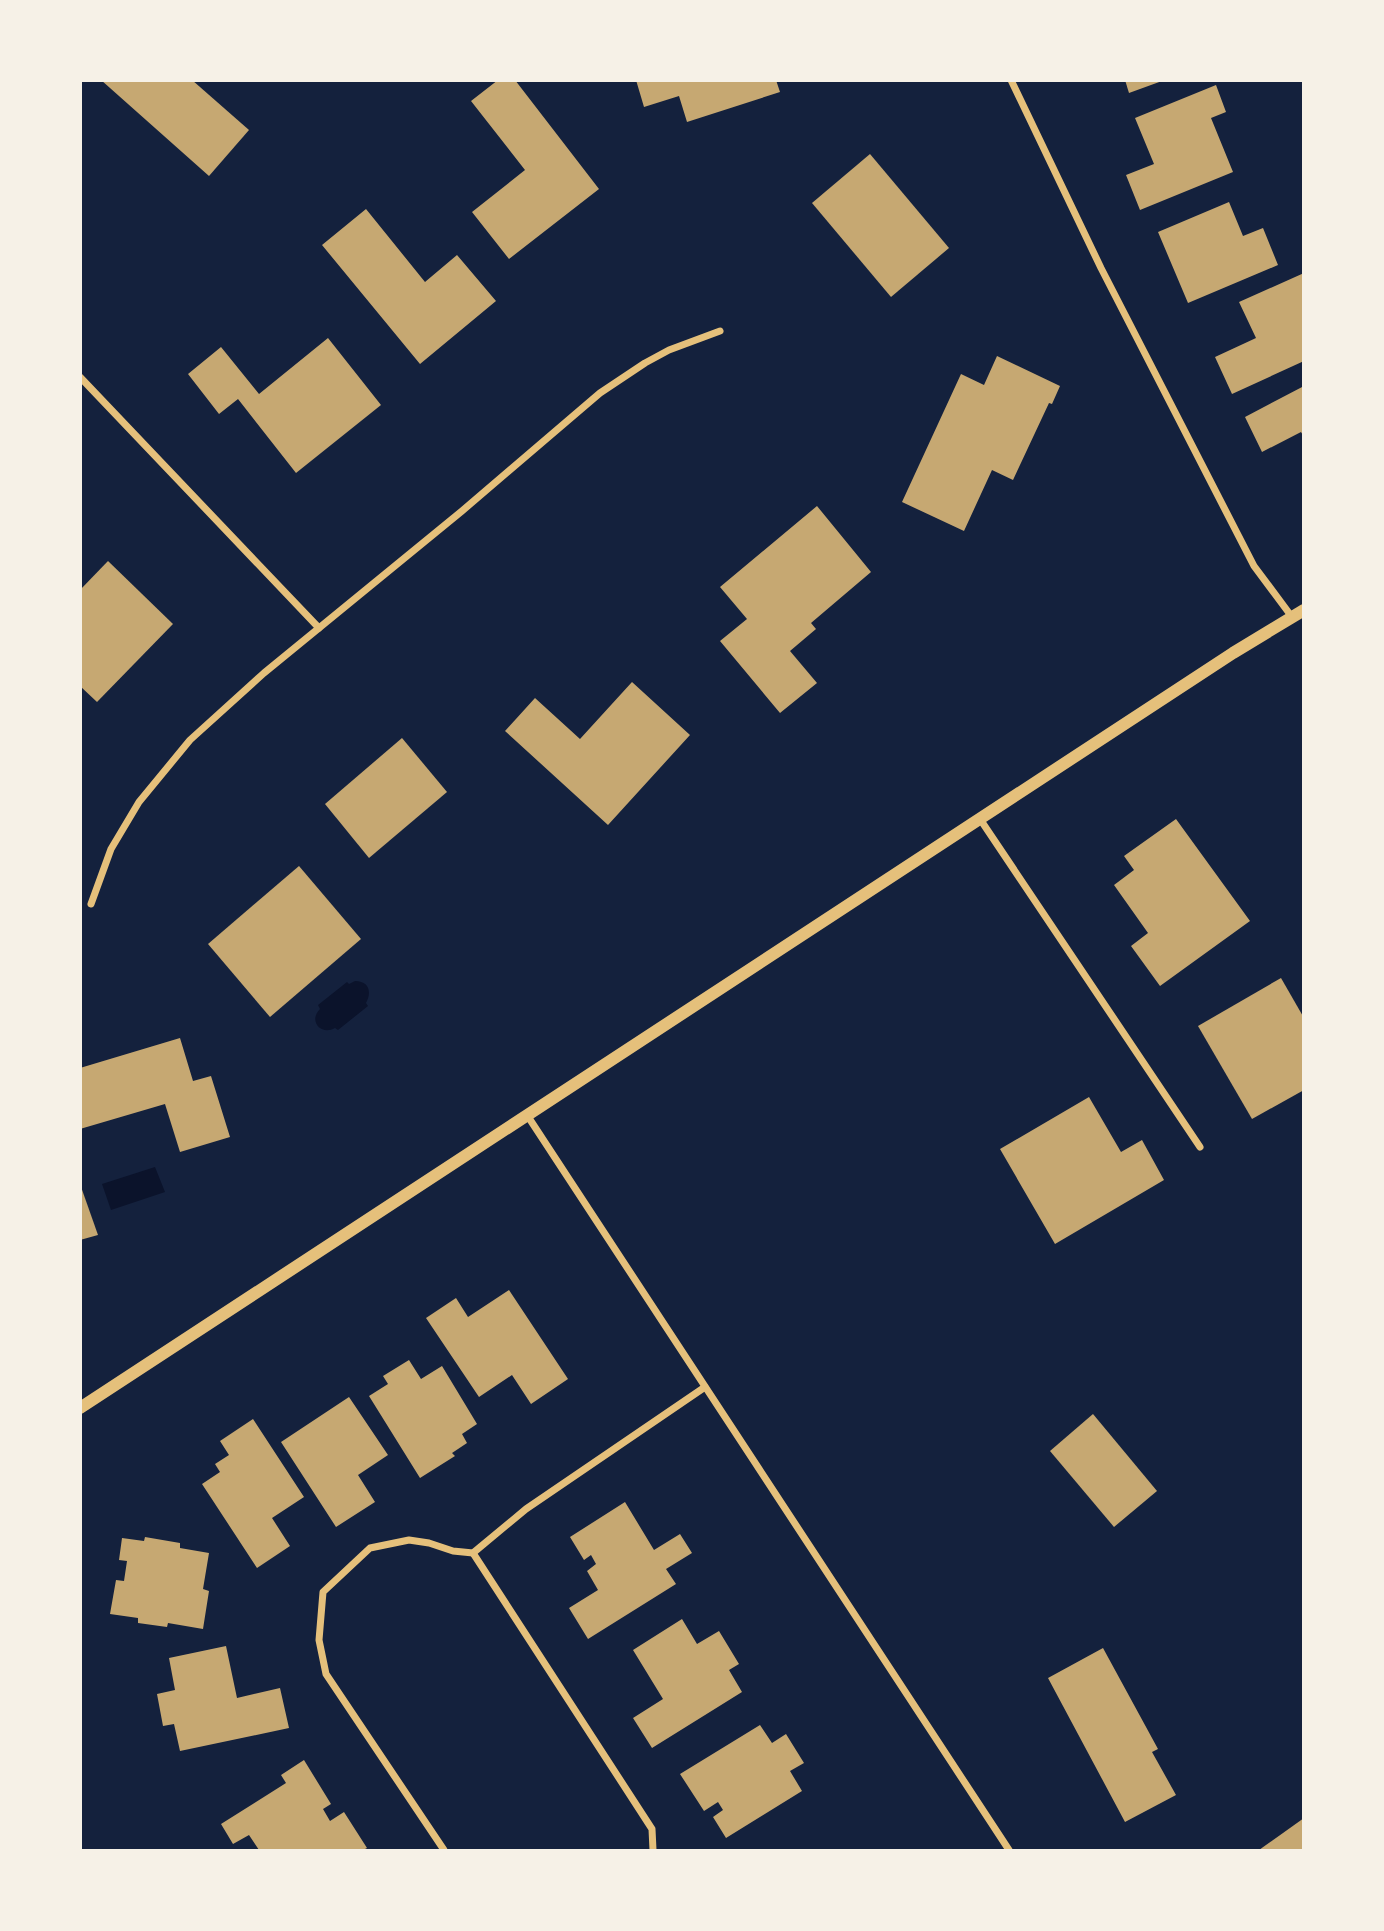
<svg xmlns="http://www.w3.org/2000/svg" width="1384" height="1931" font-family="'Work Sans',sans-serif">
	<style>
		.water { fill: #0b132b }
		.building { fill: #c6a872 }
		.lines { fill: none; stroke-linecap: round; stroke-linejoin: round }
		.minor { stroke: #e5c07b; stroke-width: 7 }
		.tertiary { stroke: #e5c07b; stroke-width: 12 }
	</style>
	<rect width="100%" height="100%" fill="#14213d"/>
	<g class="water">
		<path d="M355,981C369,981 372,992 366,1003L368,1006L338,1030L335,1028C321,1036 308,1021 320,1009L318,1005L347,982L349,984Z"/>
		<path d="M155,1167L165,1192L111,1210L102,1184Z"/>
	</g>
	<g class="building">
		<path d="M101,80H192L249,130L209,176Z"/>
		<path d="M498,80H515L599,189L509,259L472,212L525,170L471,101Z"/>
		<path d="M636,80H776L780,92L687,122L679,96L644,107Z"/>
		<path d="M1125,80H1162V81L1129,93Z"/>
		<path d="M1216,85L1226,112L1211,118L1233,172L1140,210L1126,175L1154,164L1135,118Z"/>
		<path d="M870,154L949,248L891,297L812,203Z"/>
		<path d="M1229,202L1243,236L1263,228L1278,265L1188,303L1158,232Z"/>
		<path d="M366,209L425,282L457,255L496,301L420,364L322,245Z"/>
		<path d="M1304,273V361L1232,394L1215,357L1256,338L1239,302Z"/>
		<path d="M328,338L381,405L296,473L238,399L219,414L188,374L221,347L259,394Z"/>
		<path d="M997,356L1060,386L1052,404L1049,403L1013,480L992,470L964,531L902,502L961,374L984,385Z"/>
		<path d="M1304,386V437L1301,432L1262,452L1245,417Z"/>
		<path d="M817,506L871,572L811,623L816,629L790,651L817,683L780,713L720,641L747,619L720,587Z"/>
		<path d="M108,561L173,624L97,702L80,686V590Z"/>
		<path d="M632,682L690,735L608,825L505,731L535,698L580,739Z"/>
		<path d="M402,738L447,792L369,858L325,804Z"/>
		<path d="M1176,819L1250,921L1160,986L1131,946L1148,933L1114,885L1134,870L1124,856Z"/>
		<path d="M299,866L361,939L270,1017L208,944Z"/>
		<path d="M1281,978L1304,1018V1090L1252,1119L1198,1026Z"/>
		<path d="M180,1038L193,1081L211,1076L230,1137L180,1152L165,1104L80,1129V1068Z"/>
		<path d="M1089,1097L1121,1152L1142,1140L1164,1180L1055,1244L1000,1149Z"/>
		<path d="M80,1184L98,1235L80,1240Z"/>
		<path d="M509,1290L568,1379L531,1404L512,1375L479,1397L426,1318L456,1298L468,1317Z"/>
		<path d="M409,1360L421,1379L442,1366L477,1424L462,1434L467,1443L452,1453L455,1456L420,1478L369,1396L388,1384L383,1376Z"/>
		<path d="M349,1397L388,1455L358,1475L375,1502L336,1527L281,1442Z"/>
		<path d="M1093,1414L1157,1491L1114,1527L1050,1451Z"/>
		<path d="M253,1419L304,1497L272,1518L290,1546L257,1568L202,1484L220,1472L215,1464L229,1455L220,1441Z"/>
		<path d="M625,1502L654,1550L680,1534L692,1553L666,1569L676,1584L588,1639L569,1608L598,1590L587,1571L596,1564L591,1555L584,1560L570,1537Z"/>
		<path d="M145,1537L180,1543V1548L209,1553L203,1589L209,1591L203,1629L168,1623L167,1627L138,1623V1618L110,1614L116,1580L124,1581L127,1561L119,1560L122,1538L144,1541Z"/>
		<path d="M682,1619L697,1644L719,1631L739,1664L729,1670L742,1692L652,1748L633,1718L663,1699L633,1650Z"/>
		<path d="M226,1646L237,1698L280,1688L289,1728L180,1751L174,1724L163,1726L157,1694L175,1690L169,1658Z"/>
		<path d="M1103,1648L1158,1749L1152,1752L1176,1795L1125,1822L1048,1678Z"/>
		<path d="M760,1725L772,1743L786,1734L804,1763L790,1771L802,1791L726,1838L713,1817L723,1810L718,1802L704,1811L680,1774Z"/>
		<path d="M304,1760L331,1804L323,1809L330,1821L344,1812L367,1848L363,1850H259L249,1835L233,1844L221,1824L286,1783L281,1775Z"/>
		<path d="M1304,1818V1850H1259Z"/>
	</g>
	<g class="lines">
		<g class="minor">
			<path d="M1011,80L1101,268L1254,566L1292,617"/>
			<path d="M80,377L319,628"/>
			<path d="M980,819L1200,1147"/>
			<path d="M91,904L111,849L139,802L190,740L264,673L462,511L600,393L645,363L669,350L720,331"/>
			<path d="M527,1115L1009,1850"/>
			<path d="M473,1553L652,1829L653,1850"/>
			<path d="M444,1850L326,1674L319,1640L323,1592L370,1548L409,1540L429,1543L453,1551L473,1553L526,1509L705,1387"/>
		</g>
		<path class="tertiary" d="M80,1408L1233,653L1304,610"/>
	</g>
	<rect width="1384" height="1931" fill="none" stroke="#f6f1e7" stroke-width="164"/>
</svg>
